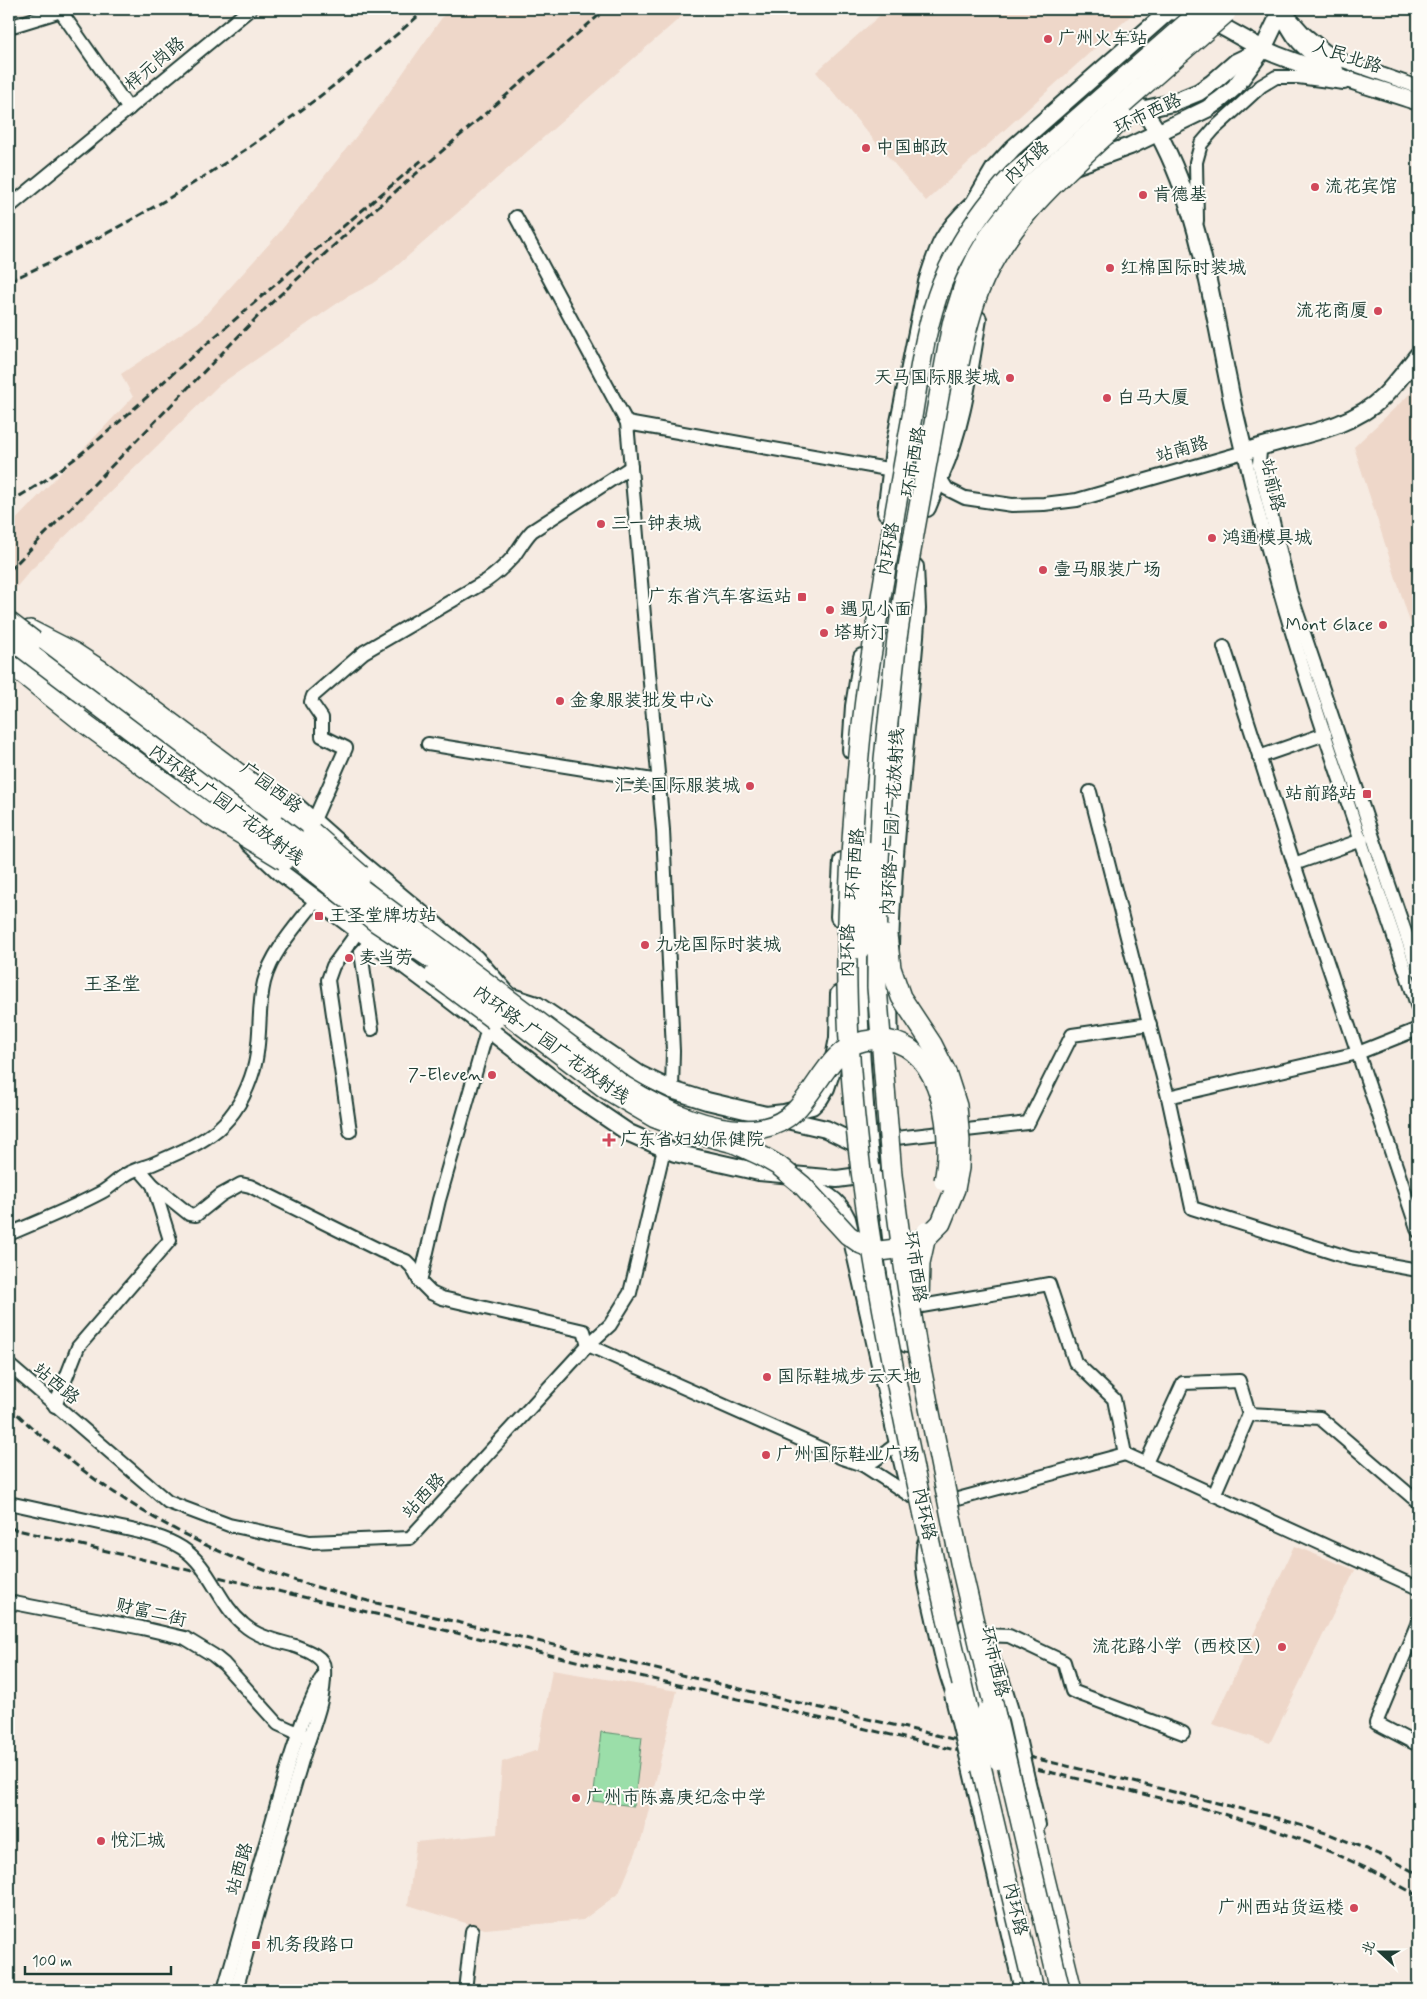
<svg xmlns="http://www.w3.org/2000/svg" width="1427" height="1999" font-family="Mynerve,'LXGW WenKai TC',sans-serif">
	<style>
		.built { fill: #eed7c9 }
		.pitch { fill: #9bdea9; stroke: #5d8e6e }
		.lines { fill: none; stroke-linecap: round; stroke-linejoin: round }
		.minor-casing { stroke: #1f3d34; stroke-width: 16 }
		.major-casing { stroke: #1f3d34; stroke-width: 20 }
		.highway-casing { stroke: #1f3d34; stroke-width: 22 }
		.minor { stroke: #fdfcf7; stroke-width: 12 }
		.major { stroke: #fdfcf7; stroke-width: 16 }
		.highway { stroke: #fdfcf7; stroke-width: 19 }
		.rail { stroke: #1f3d34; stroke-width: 3; stroke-dasharray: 8 4; stroke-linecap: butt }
		.minor-bridge-casing { stroke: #1f3d34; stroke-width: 16; stroke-linecap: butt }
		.major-bridge-casing { stroke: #1f3d34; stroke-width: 20; stroke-linecap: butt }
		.highway-bridge-casing { stroke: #1f3d34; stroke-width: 22; stroke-linecap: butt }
		.minor-bridge { stroke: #fdfcf7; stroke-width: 12 }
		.major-bridge { stroke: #fdfcf7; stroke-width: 16 }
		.highway-bridge { stroke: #fdfcf7; stroke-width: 19 }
		.poi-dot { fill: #d1495b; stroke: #fdfcf7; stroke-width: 2 }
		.labels { text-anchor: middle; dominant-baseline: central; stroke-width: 4; stroke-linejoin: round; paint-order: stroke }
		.poi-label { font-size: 18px; fill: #1f3d34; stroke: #fdfcf7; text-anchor: start }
		.street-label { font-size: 18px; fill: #1f3d34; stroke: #fdfcf7 }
		.neighbourhood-label { font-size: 19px; fill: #1f3d34; stroke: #fdfcf7 }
	</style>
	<rect width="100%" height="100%" fill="#f6ebe2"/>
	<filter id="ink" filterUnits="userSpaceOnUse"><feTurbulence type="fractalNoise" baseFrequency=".02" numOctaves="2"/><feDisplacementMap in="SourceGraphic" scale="10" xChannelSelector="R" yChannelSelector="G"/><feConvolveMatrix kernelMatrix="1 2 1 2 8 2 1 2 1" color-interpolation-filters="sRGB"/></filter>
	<g filter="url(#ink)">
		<g class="built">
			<path d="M448,9H690L391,271L374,283L345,298L219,385L30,571L9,596V527L133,397L121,374L200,321L279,233L374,114Z"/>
			<path d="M887,9H1138L926,201L816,72Z"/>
			<path d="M1418,386V647L1354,447Z"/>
			<path d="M1294,1546L1355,1570L1270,1743L1212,1724Z"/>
			<path d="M552,1670L677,1691L642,1838L619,1893L583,1920L485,1929L408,1905L416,1842L497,1834L502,1762L538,1750Z"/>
		</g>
		<path class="pitch" d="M601,1732L642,1737L634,1806L593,1801Z"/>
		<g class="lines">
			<defs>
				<g id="minor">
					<path d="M59,9L129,109"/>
					<path d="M1288,15L1305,34L1328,53L1344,61L1418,87"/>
					<path d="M9,27L61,11"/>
					<path d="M9,207L250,9"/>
					<path d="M516,217L627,423L663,830L673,1051L672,1090"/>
					<path d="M1197,221L1196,162L1201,144L1214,129L1261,86L1276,77H1298L1344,83"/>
					<path d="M627,423L893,470"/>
					<path d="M1263,446L1260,451L1259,464L1290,592L1418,970"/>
					<path d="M941,474L942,481L947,489L965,498L1012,505L1044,504L1077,500L1244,452C1286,642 1357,824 1418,1008"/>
					<path d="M1224,647L1294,864L1418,1231"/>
					<path d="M428,744L659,781"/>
					<path d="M1259,757L1325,734"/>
					<path d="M1090,792L1168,1097L1358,1053L1418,1029"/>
					<path d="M314,820L346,748L322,736V718L311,702L313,696L364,652L486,581C496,574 505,566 513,557C520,548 524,539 532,531L631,467"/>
					<path d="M1294,864L1362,840"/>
					<path d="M372,940L361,952L372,1029"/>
					<path d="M1168,1097L1192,1208L1350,1258L1418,1270"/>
					<path d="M350,1131L328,980L333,966L359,930"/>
					<path d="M896,1138L1028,1123L1072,1035L1150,1024"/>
					<path d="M140,1170L153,1185L189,1214L196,1215L221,1195L241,1184L250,1186L381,1251L406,1261L412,1267L420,1282L431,1293L442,1298L584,1331L588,1345L842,1458L863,1465L911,1496"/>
					<path d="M9,1234C40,1221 72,1208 102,1192C111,1187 118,1179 127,1174C135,1169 146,1167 155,1163C207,1141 237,1127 254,1068C262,1040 257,1010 264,982C272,951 298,924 317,899"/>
					<path d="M420,1282L439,1200L488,1028"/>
					<path d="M916,1307L1049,1284L1075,1362L1114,1399L1125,1454L1418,1588"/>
					<path d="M9,1365L168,1502L229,1525L310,1542L410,1538L588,1345L610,1325L630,1293L664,1149"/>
					<path d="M55,1406L78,1347L170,1240L153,1185"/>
					<path d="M1146,1463L1183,1383L1239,1381L1249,1414"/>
					<path d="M863,1465L875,1460L897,1444"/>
					<path d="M1214,1495L1249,1414L1320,1418L1418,1502"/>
					<path d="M954,1500L1125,1454"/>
					<path d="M932,1541L924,1543C919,1569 928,1595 933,1619C939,1645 943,1670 953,1694"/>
					<path d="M9,1602L142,1628L185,1638L213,1655L224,1664L278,1724L309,1738"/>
					<path d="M1418,1622L1376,1723L1418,1745"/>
					<path d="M1015,1720L1003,1681L983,1635L1009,1636L1064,1662L1072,1691L1183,1733"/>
					<path d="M1027,1774L1039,1825"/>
					<path d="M224,1990L289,1762L302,1722L321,1679"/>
					<path d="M236,1990C257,1916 278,1841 300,1767C309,1734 326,1703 324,1668C324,1656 305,1650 295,1646"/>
					<path d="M465,1990L472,1931"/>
				</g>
				<g id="major">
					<path d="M1282,9C1293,42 1308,50 1335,70"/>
					<path d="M1169,11C1213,13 1238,40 1277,55C1323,73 1371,86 1418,102"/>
					<path d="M1122,88C1135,102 1149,116 1158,133C1200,210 1211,300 1229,385C1233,408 1239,430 1244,452C1289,436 1348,431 1383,397C1396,384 1407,369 1418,355"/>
					<path d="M1132,112L1172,103L1199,92L1212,83L1236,62L1263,49"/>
					<path d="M1072,167L1130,146L1207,109L1221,99L1235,87L1263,49L1282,9"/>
					<path d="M968,213L994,169L1013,148L1171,9"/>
					<path d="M918,440L940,314"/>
					<path d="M941,474C963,425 969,371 978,319"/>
					<path d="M927,508L941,474L942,463"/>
					<path d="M886,512L895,442L927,282C938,246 944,231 972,205"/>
					<path d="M45,643L291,828"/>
					<path d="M9,652L98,717"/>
					<path d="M851,750L854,706L862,657"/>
					<path d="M293,803L363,865L476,959L509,996L537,1005L639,1074L672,1090L707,1101L766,1115L784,1113L812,1106L820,1098L826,1088L831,1073L838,1038L839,994"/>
					<path d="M249,843L280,872L439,991L576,1097L629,1133L675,1153L759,1172L837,1179L859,1176L872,1168"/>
					<path d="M839,917L842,861"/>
					<path d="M858,937C858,1028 864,1117 876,1207"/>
					<path d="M890,1043C885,907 903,772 915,636L917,609L915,567"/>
					<path d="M778,1118L826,1129L867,1149"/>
					<path d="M884,1180L893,1254L907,1344"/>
					<path d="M802,1185C822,1192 838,1198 847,1219C869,1310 887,1402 910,1493"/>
					<path d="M966,1627L985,1711"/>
					<path d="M970,1763L1023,1990"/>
				</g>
				<g id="highway">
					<path d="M945,445L959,364"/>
					<path d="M898,571L920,429"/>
					<path d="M30,630L73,652L102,671L294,815L312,832"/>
					<path d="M9,663L79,719"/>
					<path d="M868,841L878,719L889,628"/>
					<path d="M1030,1817L1072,1990"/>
				</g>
			</defs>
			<use href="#minor" class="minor-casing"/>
			<use href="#major" class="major-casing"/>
			<use href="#highway" class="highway-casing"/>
			<use href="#minor" class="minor"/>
			<use href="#major" class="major"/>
			<use href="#highway" class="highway"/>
			<g class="rail">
				<path d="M9,281C162,213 301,120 426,9"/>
				<path d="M9,502C76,466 129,412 186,362C264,294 343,226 422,160"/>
				<path d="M9,571L267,307L343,237L606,9"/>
				<path d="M9,1406C83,1479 165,1532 262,1569C298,1583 335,1592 372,1602L1122,1779L1277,1818L1329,1834L1383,1856L1418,1874"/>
				<path d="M9,1528L1194,1806C1277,1828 1344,1853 1418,1896"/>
			</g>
			<defs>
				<g id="minor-bridge">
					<path d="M9,1503C42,1510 76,1518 109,1525C133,1531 160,1534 182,1548C210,1566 218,1603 243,1624C257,1637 278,1641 295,1646"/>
					<path d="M1015,1720L1027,1774"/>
				</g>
				<g id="major-bridge">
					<path d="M953,1694L970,1763"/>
					<path d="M985,1711L997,1761"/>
				</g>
				<g id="highway-bridge">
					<path d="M959,364C964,340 970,315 979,291C1007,219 1069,170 1124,118"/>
					<path d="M9,622L34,641"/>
					<path d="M9,638L261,829L376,922L453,973L606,1089L655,1118L691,1132L734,1143L760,1155L779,1166L802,1185L848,1235L861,1244L880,1251L904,1248L912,1245L928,1236L941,1223L955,1189L959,1168L960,1141L957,1106L946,1072L932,1044L901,997L891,968L887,935"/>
					<path d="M79,719L208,814L284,860"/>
					<path d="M275,824L624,1086C661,1109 718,1137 763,1128C814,1119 818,1051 864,1041C939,1026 955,1128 944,1181"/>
					<path d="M312,832L361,875"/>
					<path d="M860,949L867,852"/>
					<path d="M434,975L494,1020"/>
					<path d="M919,1300L920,1263L927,1231"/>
					<path d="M1034,1990C993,1817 951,1644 914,1469C881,1311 850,1150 847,987C846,944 849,900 851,856C855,794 860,731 869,670C877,617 887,565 895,512C901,478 907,445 913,411C920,368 926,324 942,283C959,242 984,206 1014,174L1203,9"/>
					<path d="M1060,1990L960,1562L917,1348L904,1266L892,1175L877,987L878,882L884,759L897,638L907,573L952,324L965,282L977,257L991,233L1028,187L1226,13"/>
				</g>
			</defs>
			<use href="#minor-bridge" class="minor-bridge-casing"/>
			<use href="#major-bridge" class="major-bridge-casing"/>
			<use href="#highway-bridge" class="highway-bridge-casing"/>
			<use href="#minor-bridge" class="minor-bridge"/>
			<use href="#major-bridge" class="major-bridge"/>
			<use href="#highway-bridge" class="highway-bridge"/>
		</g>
	</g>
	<g class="poi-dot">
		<circle cx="1048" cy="39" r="5"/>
		<circle cx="866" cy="148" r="5"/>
		<circle cx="1315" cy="187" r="5"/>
		<circle cx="1143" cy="195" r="5"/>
		<circle cx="1110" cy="268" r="5"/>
		<circle cx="1378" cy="311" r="5"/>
		<circle cx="1010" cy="378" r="5"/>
		<circle cx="1107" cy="398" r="5"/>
		<circle cx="601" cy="524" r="5"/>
		<circle cx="1212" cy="538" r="5"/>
		<circle cx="1043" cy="570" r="5"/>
		<rect x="797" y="592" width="10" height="10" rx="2.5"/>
		<circle cx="830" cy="610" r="5"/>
		<circle cx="1383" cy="625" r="5"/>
		<circle cx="824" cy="633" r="5"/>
		<circle cx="560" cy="701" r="5"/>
		<circle cx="750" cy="786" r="5"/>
		<rect x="1362" y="789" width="10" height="10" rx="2.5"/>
		<rect x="314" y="911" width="10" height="10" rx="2.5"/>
		<circle cx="645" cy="945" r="5"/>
		<circle cx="349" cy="958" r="5"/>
		<circle cx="492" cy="1075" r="5"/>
		<path d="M606.5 1132.5h5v5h5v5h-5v5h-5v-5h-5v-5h5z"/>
		<circle cx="767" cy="1377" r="5"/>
		<circle cx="766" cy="1455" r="5"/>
		<circle cx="1282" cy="1647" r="5"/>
		<circle cx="576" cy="1798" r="5"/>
		<circle cx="101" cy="1841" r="5"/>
		<circle cx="1354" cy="1908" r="5"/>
		<rect x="251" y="1940" width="10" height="10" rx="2.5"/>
	</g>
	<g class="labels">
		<g class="poi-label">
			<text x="1058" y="39">广州火车站</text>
			<text x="876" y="148">中国邮政</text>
			<text x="1325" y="187">流花宾馆</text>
			<text x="1153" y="195">肯德基</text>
			<text x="1120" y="268">红棉国际时装城</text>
			<text x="1368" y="311" text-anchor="end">流花商厦</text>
			<text x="1000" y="378" text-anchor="end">天马国际服装城</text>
			<text x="1117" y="398">白马大厦</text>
			<text x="611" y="524">三一钟表城</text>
			<text x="1222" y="538">鸿通模具城</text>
			<text x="1053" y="570">壹马服装广场</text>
			<text x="792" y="597" text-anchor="end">广东省汽车客运站</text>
			<text x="840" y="610">遇见小面</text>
			<text x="1373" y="625" text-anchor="end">Mont Glace</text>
			<text x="834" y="633">塔斯汀</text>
			<text x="570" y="701">金象服装批发中心</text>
			<text x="740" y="786" text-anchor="end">汇美国际服装城</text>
			<text x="1357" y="794" text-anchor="end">站前路站</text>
			<text x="329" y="916">王圣堂牌坊站</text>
			<text x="655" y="945">九龙国际时装城</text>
			<text x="359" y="958">麦当劳</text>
			<text x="482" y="1075" text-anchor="end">7-Eleven</text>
			<text x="620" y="1140">广东省妇幼保健院</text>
			<text x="777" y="1377">国际鞋城步云天地</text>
			<text x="776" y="1455">广州国际鞋业广场</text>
			<text x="1272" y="1647" text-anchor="end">流花路小学（西校区）</text>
			<text x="586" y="1798">广州市陈嘉庚纪念中学</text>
			<text x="111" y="1841">悦汇城</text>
			<text x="1344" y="1908" text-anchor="end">广州西站货运楼</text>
			<text x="266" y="1945">机务段路口</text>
		</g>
		<g class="street-label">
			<text transform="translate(1347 57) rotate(18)">人民北路</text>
			<text transform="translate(155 64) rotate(-40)">梓元岗路</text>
			<text transform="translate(1148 114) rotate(-25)">环市西路</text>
			<text transform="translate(1027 163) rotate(-43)">内环路</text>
			<text transform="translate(1182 450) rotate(-16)">站南路</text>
			<text transform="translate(914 462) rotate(-80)">环市西路</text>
			<text transform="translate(1272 485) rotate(77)">站前路</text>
			<text transform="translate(889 549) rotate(-80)">内环路</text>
			<text transform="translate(271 788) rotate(37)">广园西路</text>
			<text transform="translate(226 805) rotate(37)">内环路-广园广花放射线</text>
			<text transform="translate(893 822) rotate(-87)">内环路-广园广花放射线</text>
			<text transform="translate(855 864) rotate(-85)">环市西路</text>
			<text transform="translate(848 951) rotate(-89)">内环路</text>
			<text transform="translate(551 1045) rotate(36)">内环路-广园广花放射线</text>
			<text transform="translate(915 1267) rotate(82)">环市西路</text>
			<text transform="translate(56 1384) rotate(40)">站西路</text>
			<text transform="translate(424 1496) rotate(-47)">站西路</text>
			<text transform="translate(924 1514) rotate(78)">内环路</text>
			<text transform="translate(151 1613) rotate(13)">财富二街</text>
			<text transform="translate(994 1662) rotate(77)">环市西路</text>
			<text transform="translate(240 1869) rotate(-74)">站西路</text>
			<text transform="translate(1015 1909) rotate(77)">内环路</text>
		</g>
		<g class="neighbourhood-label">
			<text x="112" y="984">王圣堂</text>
		</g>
	</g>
	<rect width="1427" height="1999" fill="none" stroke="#fdfcf7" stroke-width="30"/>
	<rect x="15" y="15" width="1397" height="1969" fill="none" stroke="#1f3d34" stroke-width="2" filter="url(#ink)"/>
	<g transform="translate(1380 1952) rotate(291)" stroke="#fdfcf7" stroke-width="4" paint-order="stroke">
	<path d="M0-4L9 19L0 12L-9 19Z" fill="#1f3d34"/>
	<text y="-8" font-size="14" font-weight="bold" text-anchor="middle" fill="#1f3d34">北</text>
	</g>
	<path d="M25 1966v8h146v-8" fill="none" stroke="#1f3d34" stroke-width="2.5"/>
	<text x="32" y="1966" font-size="15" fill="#1f3d34" stroke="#fdfcf7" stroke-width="4" paint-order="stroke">100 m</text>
</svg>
